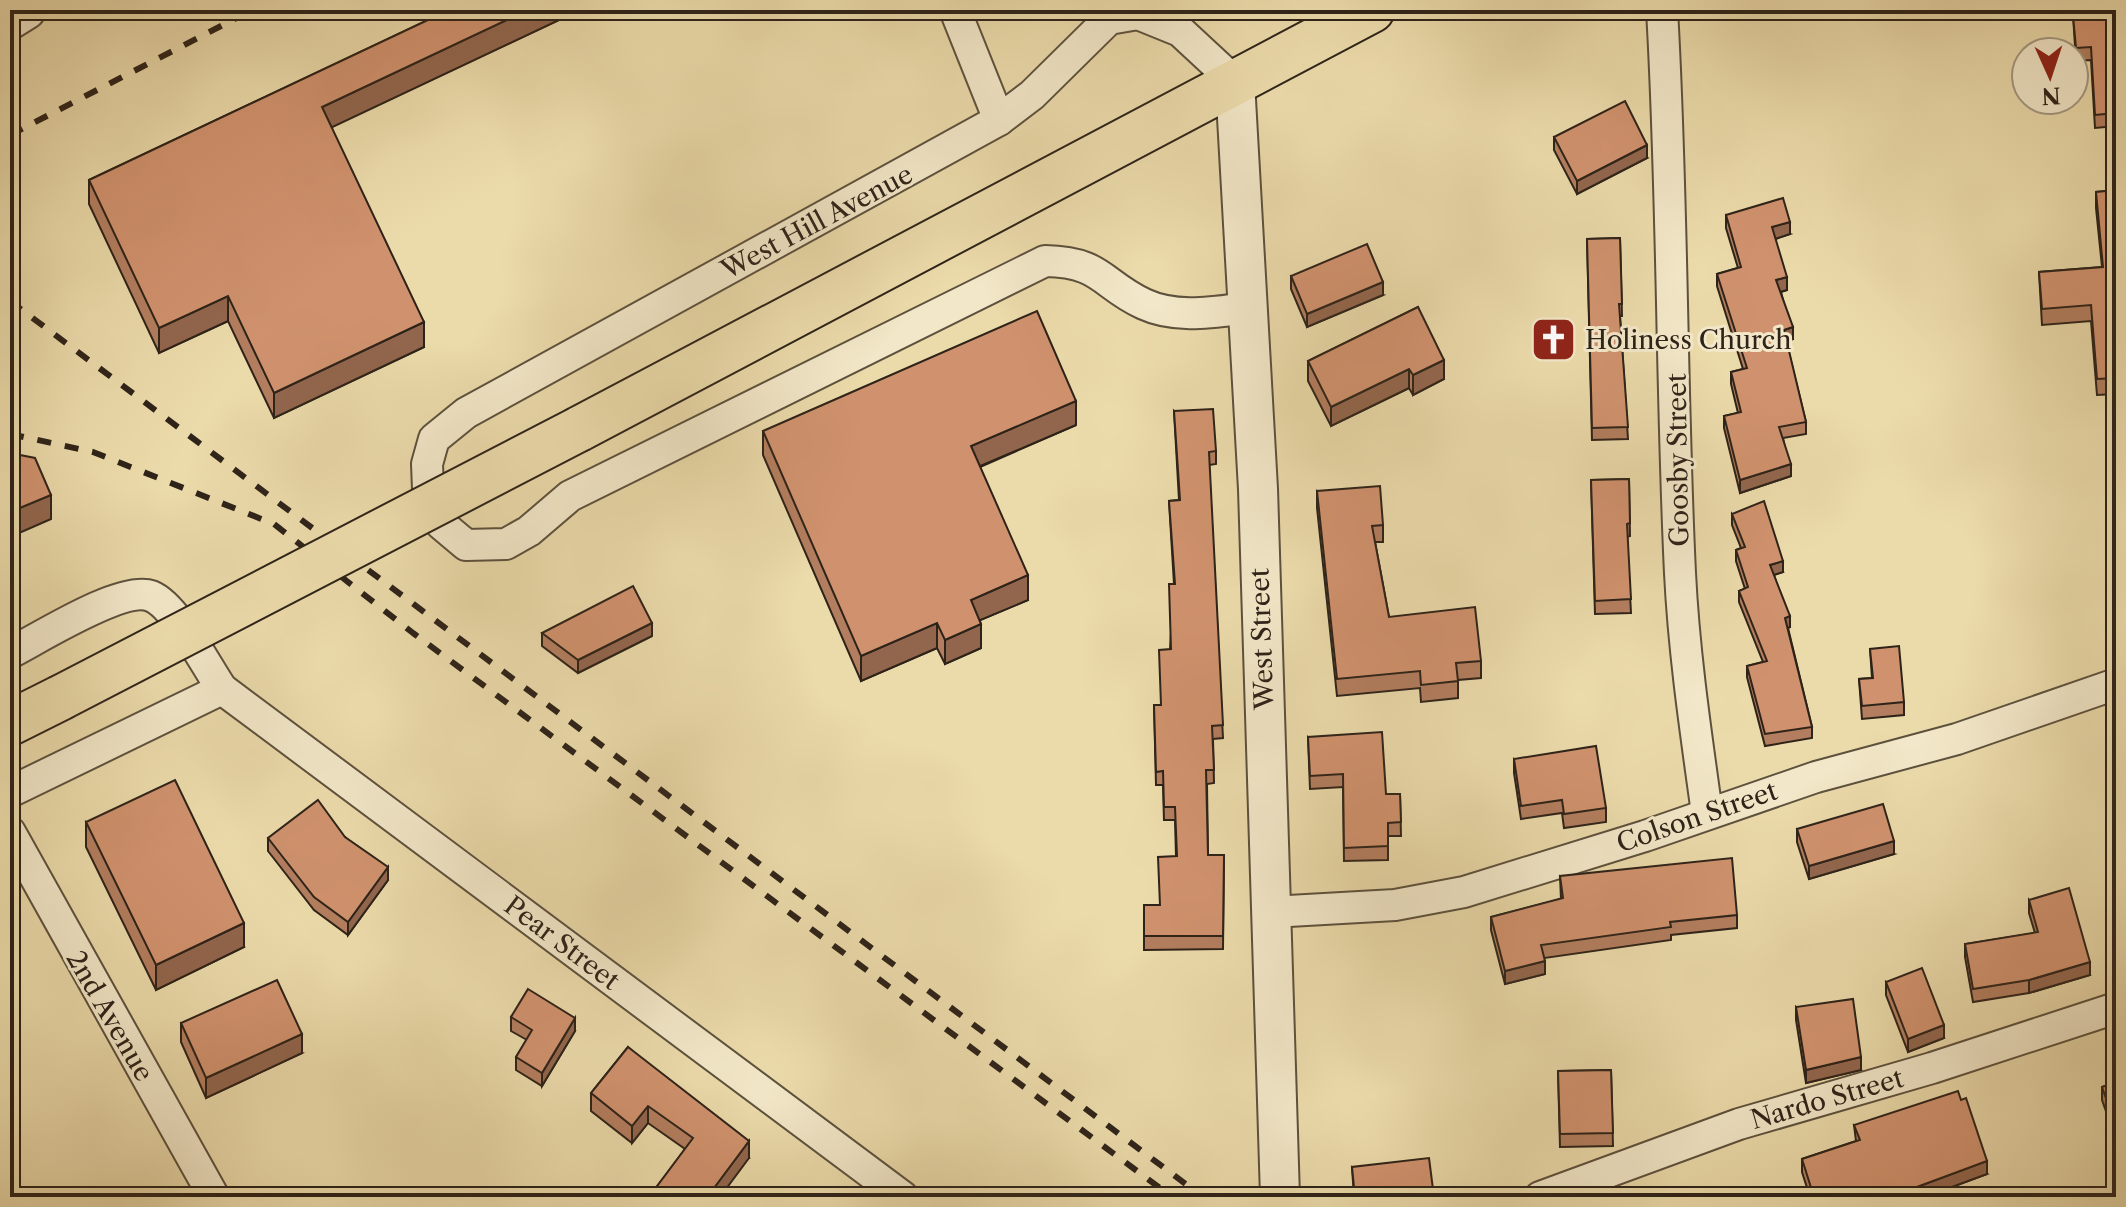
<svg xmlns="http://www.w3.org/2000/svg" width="2126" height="1207" font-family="'Libre Caslon Text',serif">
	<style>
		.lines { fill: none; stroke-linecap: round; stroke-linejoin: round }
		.minor-casing { stroke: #5d513d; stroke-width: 34 }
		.tertiary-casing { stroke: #5d513d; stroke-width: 42 }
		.trunk-casing { stroke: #2e2319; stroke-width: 48 }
		.minor { stroke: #f2e7c8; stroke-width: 30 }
		.tertiary { stroke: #f2e7c8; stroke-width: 38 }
		.trunk { stroke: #ebdaaa; stroke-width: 44 }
		.rail { stroke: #2e2319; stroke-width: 6; stroke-dasharray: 14 14; stroke-linecap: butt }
		.trunk-bridge-casing { stroke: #2e2319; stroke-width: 48; stroke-linecap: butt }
		.trunk-bridge { stroke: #ebdaaa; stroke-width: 44 }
		.wall { fill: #b37e5f; stroke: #2e2319; stroke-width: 2 }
		.shaded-wall { fill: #92664d; stroke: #2e2319; stroke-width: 2 }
		.building { fill: #d0926e; stroke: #2e2319; stroke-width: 2 }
		.labels { text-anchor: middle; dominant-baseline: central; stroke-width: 6; stroke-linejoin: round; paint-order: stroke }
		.street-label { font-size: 26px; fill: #2e2319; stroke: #f2e7c8 }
		.poi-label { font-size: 26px; fill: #2e2319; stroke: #f2e7c8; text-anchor: start }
	</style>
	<rect width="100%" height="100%" fill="#ebdaaa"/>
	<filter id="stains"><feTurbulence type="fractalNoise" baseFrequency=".0025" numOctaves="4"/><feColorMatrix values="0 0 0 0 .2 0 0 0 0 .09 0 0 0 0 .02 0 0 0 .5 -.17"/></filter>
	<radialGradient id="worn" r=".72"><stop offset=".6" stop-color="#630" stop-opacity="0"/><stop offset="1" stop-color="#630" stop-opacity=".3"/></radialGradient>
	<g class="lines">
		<defs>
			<g id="minor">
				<path d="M955,10L999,120"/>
				<path d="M1662,10C1673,198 1671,385 1680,573C1684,654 1696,734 1707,813"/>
				<path d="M1235,82L1180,31L1138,14L1109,19L1032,95L999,120L466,413L434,439L427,464L428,489L441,524L466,545L506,544L529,531L570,496L1045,261C1102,262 1101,284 1144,304C1176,319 1214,312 1248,308"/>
				<path d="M10,653C38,639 122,585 151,596C176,606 206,666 222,689L903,1197"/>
				<path d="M10,792L222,689"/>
				<path d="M10,832L214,1197"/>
				<path d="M1271,912L1395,905L1464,892L1645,836L1816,777L1957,739L2116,684"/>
				<path d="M1540,1197L1739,1124L1932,1068L2116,1008"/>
			</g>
			<g id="tertiary">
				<path d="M10,20L26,10"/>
				<path d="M1235,82L1258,489L1280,1197"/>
			</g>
			<g id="trunk">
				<path d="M579,429L1372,10"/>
				<path d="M10,723L60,698"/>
			</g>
		</defs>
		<use href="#minor" class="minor-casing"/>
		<use href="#tertiary" class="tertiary-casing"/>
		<use href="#trunk" class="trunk-casing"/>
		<use href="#minor" class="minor"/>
		<use href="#tertiary" class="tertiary"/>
		<use href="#trunk" class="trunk"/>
		<g class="rail">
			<path d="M10,135L252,10"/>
			<path d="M10,301L1203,1197"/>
			<path d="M10,434L93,452L274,524L413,633L1172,1197"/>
		</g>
		<defs>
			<path id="trunk-bridge" d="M60,698L579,429"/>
		</defs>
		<use href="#trunk-bridge" class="trunk-bridge-casing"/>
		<use href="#trunk-bridge" class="trunk-bridge"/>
	</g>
	<g class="wall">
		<path d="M449,10H580L331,127L424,347L274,418L228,321L159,353L89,204V180Z"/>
		<path d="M2086,10H2116V126L2095,128L2091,60L2076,61L2073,15L2086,13Z"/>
		<path d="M1554,137L1647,158L1577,194L1554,150Z"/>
		<path d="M2116,190V394L2097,395L2091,321L2042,325L2039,272L2102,267L2096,208V192Z"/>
		<path d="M1726,215L1790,234L1775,239L1787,290L1781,292L1793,339L1786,341L1806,422V434L1783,438L1791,476L1740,493L1724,428V416L1738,413L1731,384V372L1743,369L1717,286V274L1738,268L1726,228Z"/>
		<path d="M1620,238L1622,316H1620L1628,439L1592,440L1587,239Z"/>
		<path d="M1291,276L1383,295L1307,327L1291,289Z"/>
		<path d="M1418,307L1444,379L1413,395L1409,388L1331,426L1308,381V361Z"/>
		<path d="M1174,411L1216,451V464L1209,465L1223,738L1213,739L1214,783L1207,784L1208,855H1224L1223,949L1144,950V905H1160L1176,856L1175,820H1164L1163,785H1156L1154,705H1161L1170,649L1174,584L1169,501L1179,500Z"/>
		<path d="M1076,425L980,467L1028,600L980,620L981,648L945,664L937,648L861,681L763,455V431Z"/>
		<path d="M1629,479L1630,536L1627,537L1631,613L1595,614L1591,480Z"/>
		<path d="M1317,491L1383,525V542H1375L1389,617L1481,661V678L1458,680V698L1421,702L1420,688L1337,696L1317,508Z"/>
		<path d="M1732,514L1783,572L1774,575L1790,627L1788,628L1812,727V738L1765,746L1747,677V666L1763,662L1739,602V591L1745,589L1736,561V550L1741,548L1732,525Z"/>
		<path d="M542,633L652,636L578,673L542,646Z"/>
		<path d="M1870,649L1904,702V715L1862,719L1859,679L1872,678Z"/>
		<path d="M2106,700H2116V780H2108Z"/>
		<path d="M1308,737L1386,794H1400L1401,836H1388V860L1344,861L1343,787L1310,789Z"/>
		<path d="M1514,759L1606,808V822L1564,828L1562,813L1521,819L1514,773Z"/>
		<path d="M86,822L244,947L156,990L86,847Z"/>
		<path d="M1797,829L1894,854L1809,879L1797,842Z"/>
		<path d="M345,837L388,880L348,935L314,910L268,851V838Z"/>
		<path d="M1560,876L1737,915V928L1671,935V940L1544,958L1545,974L1505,984L1491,930V917L1561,899Z"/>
		<path d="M2029,900L2090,975L2029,993L1973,1002L1965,957V944L2035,933L2029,913Z"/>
		<path d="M1886,982L1944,1038L1908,1052L1886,995Z"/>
		<path d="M1796,1007L1861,1070L1806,1083L1796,1020Z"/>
		<path d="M511,1017L575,1031L542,1086L516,1070V1057L527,1040L511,1031Z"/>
		<path d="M181,1023L302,1053L206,1098L181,1042Z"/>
		<path d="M628,1047L749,1158L649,1197L685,1149L648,1123L632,1143L591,1111V1093Z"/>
		<path d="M1611,1070L1613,1146L1560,1147L1558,1071Z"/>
		<path d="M2116,1082L2113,1131L2102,1100V1087Z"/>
		<path d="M1854,1125L1987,1174L1925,1197H1810L1802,1172V1159L1856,1141Z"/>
		<path d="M1352,1167L1434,1197H1354Z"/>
	</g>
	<g class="shaded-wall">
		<path d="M528,10H580L322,132V107Z"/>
		<path d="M1647,145V158L1577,194V181Z"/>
		<path d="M1790,222V234L1772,240V227Z"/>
		<path d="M1787,277V290L1776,293V280Z"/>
		<path d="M1383,282V295L1307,327V314Z"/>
		<path d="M228,296V321L159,353V328Z"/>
		<path d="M424,322V347L274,418V393Z"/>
		<path d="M1793,327V339L1784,342V330Z"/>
		<path d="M1444,360V379L1413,395V375Z"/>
		<path d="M1409,369V388L1331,426V407Z"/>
		<path d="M1076,401V425L971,470V446Z"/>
		<path d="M1791,464V476L1740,493V480Z"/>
		<path d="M51,495V519L10,537V512Z"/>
		<path d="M1783,561V572L1770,576V565Z"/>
		<path d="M1028,575V600L971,624V600Z"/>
		<path d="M1790,616V627L1785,629V618Z"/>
		<path d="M652,623V636L578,673V660Z"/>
		<path d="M937,623V648L861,681V656Z"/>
		<path d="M981,624V648L945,664V640Z"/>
		<path d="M1894,841V854L1809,879V866Z"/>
		<path d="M388,867V880L348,935V922Z"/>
		<path d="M244,923V947L156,990V965Z"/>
		<path d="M1545,961V974L1505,984V971Z"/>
		<path d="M2090,962V975L2029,993V980Z"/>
		<path d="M575,1018V1031L542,1086V1073Z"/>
		<path d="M1944,1025V1038L1908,1052V1039Z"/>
		<path d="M302,1034V1053L206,1098V1078Z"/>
		<path d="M1861,1057V1070L1806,1083V1070Z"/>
		<path d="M648,1106V1123L632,1143V1126Z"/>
		<path d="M2116,1117V1130L2113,1131V1118Z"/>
		<path d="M749,1141V1158L720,1197L714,1188Z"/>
		<path d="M1987,1161V1174L1925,1197H1898V1194Z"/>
		<path d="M1897,1190V1197H1873Z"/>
	</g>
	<g class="building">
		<path d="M449,10H528L322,107L424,322L274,393L228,296L159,328L89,180Z"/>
		<path d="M2087,10H2116V113L2095,115L2091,47L2076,48L2073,15L2087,13Z"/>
		<path d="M1625,101L1647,145L1577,181L1554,137Z"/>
		<path d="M2116,190V378L2097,379L2091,305L2042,309L2039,272L2103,267L2096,192Z"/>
		<path d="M1783,198L1790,222L1772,227L1787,277L1776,280L1793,327L1784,330L1806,422L1779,427L1791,464L1740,480L1724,416L1741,412L1731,372L1747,368L1717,274L1741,267L1726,215Z"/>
		<path d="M1620,238L1622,304H1619L1628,427L1592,428L1587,239Z"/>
		<path d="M1367,244L1383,282L1307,314L1291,276Z"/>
		<path d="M1418,307L1444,360L1413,375L1409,369L1331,407L1308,361Z"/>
		<path d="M1037,311L1076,401L971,446L1028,575L971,600L981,624L945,640L937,623L861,656L763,431Z"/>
		<path d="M1213,409L1216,451L1209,452L1223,725L1212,726L1214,770H1206L1208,855H1224L1223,936H1144V905H1160L1158,857L1177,856L1175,807H1164L1163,771L1156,772L1154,705H1161L1159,650L1171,649L1169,584H1175L1169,501L1180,500L1174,411Z"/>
		<path d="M10,453L35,458L51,495L10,512Z"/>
		<path d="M1629,479L1630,523L1627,524L1631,599L1595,601L1591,480Z"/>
		<path d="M1380,486L1383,525L1372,526L1389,617L1475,607L1481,661L1456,663L1458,681L1421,685L1420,671L1337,679L1317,491Z"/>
		<path d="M1764,501L1783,561L1770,565L1790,616L1785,618L1812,727L1765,734L1747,666L1767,661L1739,591L1748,587L1736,550L1745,547L1732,514Z"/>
		<path d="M633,586L652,623L578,660L542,633Z"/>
		<path d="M1899,646L1904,702L1862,706L1859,679L1873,678L1870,649Z"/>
		<path d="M2106,700H2116V767H2108Z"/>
		<path d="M1382,732L1386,794H1400L1401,822L1388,823V846L1344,848L1343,774L1310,776L1308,737Z"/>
		<path d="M1596,746L1606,808L1564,814L1562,800L1521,806L1514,759Z"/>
		<path d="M175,780L244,923L156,965L86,822Z"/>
		<path d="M318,800L345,837L388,867L348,922L314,897L268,838Z"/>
		<path d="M1883,804L1894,841L1809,866L1797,829Z"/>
		<path d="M1732,858L1737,915L1670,922L1671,927L1541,945L1545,961L1505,971L1491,917L1563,898L1560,876Z"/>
		<path d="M2069,888L2090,962L2029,980L1973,989L1965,944L2038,932L2029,900Z"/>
		<path d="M1922,968L1944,1025L1908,1039L1886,982Z"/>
		<path d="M277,980L302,1034L206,1078L181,1023Z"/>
		<path d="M528,989L575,1018L542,1073L516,1057L532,1030L511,1017Z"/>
		<path d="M1853,999L1861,1057L1806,1070L1796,1007Z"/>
		<path d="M628,1047L749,1141L714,1188L726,1197H649L693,1138L648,1106L632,1126L591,1093Z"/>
		<path d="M1611,1070L1613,1133L1560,1134L1558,1071Z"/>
		<path d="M2116,1082V1117L2113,1118L2102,1087Z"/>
		<path d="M1958,1091L1961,1100L1966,1098L1987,1161L1898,1194L1897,1190L1873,1197H1814L1802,1159L1860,1140L1854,1125Z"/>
		<path d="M1429,1158L1434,1197H1355L1352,1167Z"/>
	</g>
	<defs>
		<symbol id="church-square" viewBox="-11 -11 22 22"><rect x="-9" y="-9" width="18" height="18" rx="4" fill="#8f2418" stroke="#f2e7c8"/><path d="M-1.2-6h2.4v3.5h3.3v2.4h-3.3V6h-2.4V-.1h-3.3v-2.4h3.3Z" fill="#fff"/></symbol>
	</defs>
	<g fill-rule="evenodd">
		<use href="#church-square" x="1528" y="314" width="51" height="51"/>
	</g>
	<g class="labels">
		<g class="street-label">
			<text transform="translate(817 222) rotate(-28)">West Hill Avenue</text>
			<text transform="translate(1678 460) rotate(-91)">Goosby Street</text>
			<text transform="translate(1262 639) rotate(-92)">West Street</text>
			<text transform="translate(1697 817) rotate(-19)">Colson Street</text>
			<text transform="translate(562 943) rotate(37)">Pear Street</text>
			<text transform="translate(110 1016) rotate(60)">2nd Avenue</text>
			<text transform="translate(1827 1099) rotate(-16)">Nardo Street</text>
		</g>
		<g class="poi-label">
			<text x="1585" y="340">Holiness Church</text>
		</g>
	</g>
	<rect width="2126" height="1207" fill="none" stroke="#ebdaaa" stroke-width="40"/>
	<rect x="12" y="12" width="2102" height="1183" fill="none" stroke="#2e2319" stroke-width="4"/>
	<rect x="20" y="20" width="2086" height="1167" fill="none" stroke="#2e2319" stroke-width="2"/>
	<g transform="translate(2050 76) rotate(177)"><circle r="38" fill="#f2e7c8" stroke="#a49982" stroke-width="2"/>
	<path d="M0-6L14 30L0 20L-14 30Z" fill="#8f2418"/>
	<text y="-12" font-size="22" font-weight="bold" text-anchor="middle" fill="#2e2319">N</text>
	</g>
	<rect width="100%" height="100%" filter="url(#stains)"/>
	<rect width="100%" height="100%" fill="url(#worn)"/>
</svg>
